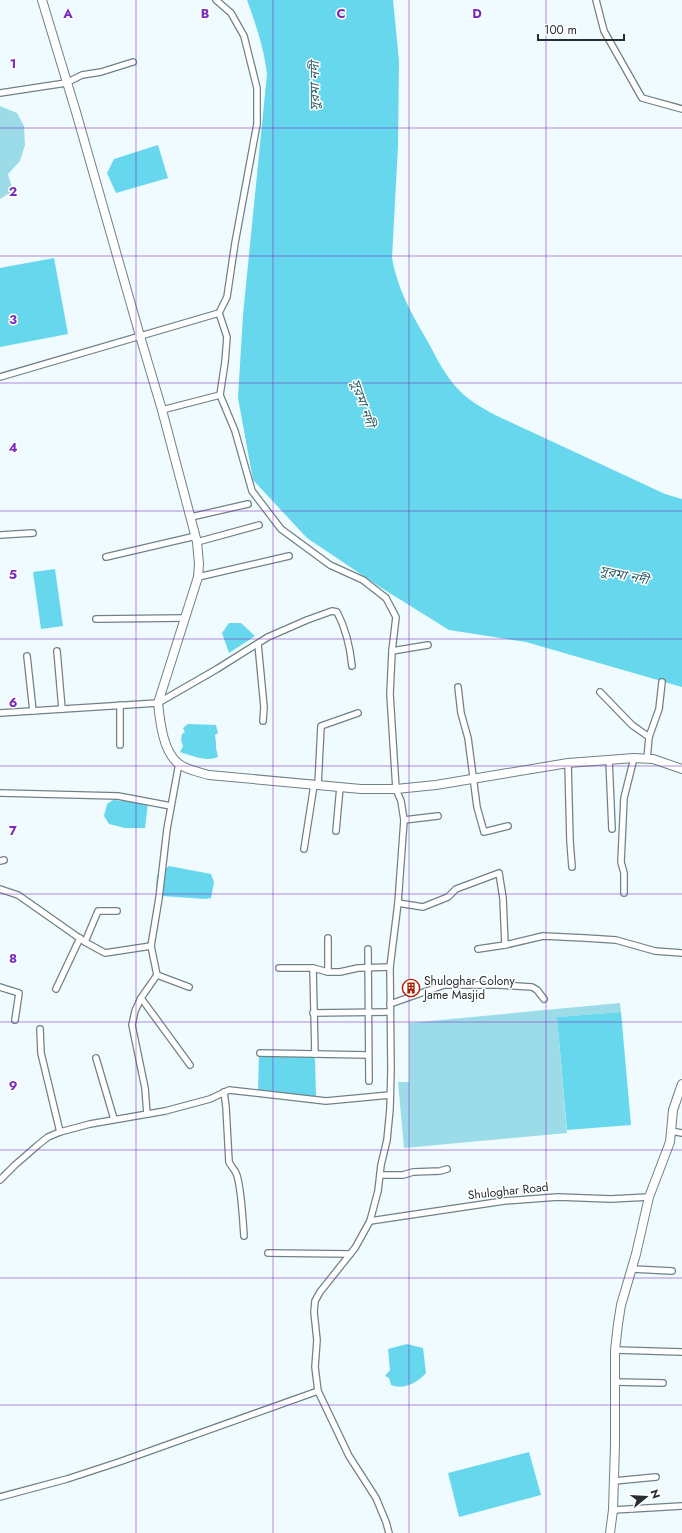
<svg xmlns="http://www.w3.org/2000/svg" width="682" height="1533" font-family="Jost,'Noto Sans Bengali',sans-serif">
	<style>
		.green { fill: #9cdce9 }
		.water { fill: #67d7ed }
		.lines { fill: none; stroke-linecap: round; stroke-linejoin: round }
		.minor-casing { stroke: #708286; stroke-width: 8 }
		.secondary-casing { stroke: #708286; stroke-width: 10 }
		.minor { stroke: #fff; stroke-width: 5.5 }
		.secondary { stroke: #fff; stroke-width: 8 }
		.grid { fill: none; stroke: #7b2cbf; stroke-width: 1; stroke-opacity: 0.55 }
		.labels { text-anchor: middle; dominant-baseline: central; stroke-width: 3; stroke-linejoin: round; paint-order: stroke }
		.poi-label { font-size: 12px; fill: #272e30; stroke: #fff; text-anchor: start }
		.street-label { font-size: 12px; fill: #272e30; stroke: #fff }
		.water-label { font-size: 13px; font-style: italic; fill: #306069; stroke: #fff }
		.grid-label { font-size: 13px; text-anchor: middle; font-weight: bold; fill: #7b2cbf; stroke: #fff; stroke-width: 3; stroke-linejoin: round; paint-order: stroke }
	</style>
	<rect width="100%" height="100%" fill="#effbfe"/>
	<g class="green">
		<path d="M0,106L17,113L24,126L25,145L20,161L8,174L13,191L0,199Z"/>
		<path d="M620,1003L621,1012L557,1017L567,1133L404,1148L398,1082H409V1023Z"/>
	</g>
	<g class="water">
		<path d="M247,0H393L399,61L398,146L392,258C398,291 412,314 428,342C437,359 445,375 458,389C468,400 482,408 495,415L665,494L682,499V687L526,642L449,630L380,587L307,538L253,480L238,398L243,315L267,74C264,48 256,25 247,0Z"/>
		<path d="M158,145L168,178L116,193L107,173L114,159Z"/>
		<path d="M54,258L68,334L0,347V268Z"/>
		<path d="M55,569L63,626L41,629L33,572Z"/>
		<path d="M229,623H241L255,636L229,653L222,633Z"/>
		<path d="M188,724L216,725L218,733L215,735L216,743V748L218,757C206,762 193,756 180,752L183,746L181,740L182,734L185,732L183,728Z"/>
		<path d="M113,800L148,803L145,828H125L109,824L104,816L107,804Z"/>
		<path d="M169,866L211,874L214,882L211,898L206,899L163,896L156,888L157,875Z"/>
		<path d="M621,1012L631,1125L567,1130L557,1017Z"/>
		<path d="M259,1054L312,1055L315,1059L316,1097L258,1090Z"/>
		<path d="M407,1344L423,1348L426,1373C417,1383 404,1390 391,1385L389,1378L385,1376L390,1370L388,1349Z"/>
		<path d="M529,1452L541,1495L459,1517L448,1473Z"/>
	</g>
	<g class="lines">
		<defs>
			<g id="minor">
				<path d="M216,0L231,13L244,36L257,88V124L235,243L227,297L219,313L227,337L225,362L220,395L235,431L252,491L281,529L330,565L363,580L386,598L396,617L392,651L390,694L396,789L401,801L404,820L398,903L390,967L391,1070L390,1109L387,1140L381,1165L378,1191L370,1221L355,1248L320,1292L315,1301L314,1312L317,1340L315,1367L318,1391L349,1456L376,1498L386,1522L389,1533"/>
				<path d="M596,0L604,31L642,98L682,109"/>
				<path d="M0,93L66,83L82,75L101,72L133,62"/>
				<path d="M0,377L219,313"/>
				<path d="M162,410L220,395"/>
				<path d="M191,517L248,504"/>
				<path d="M0,535L33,533"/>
				<path d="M197,542L259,525"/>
				<path d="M106,557L196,536"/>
				<path d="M198,577L289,556"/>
				<path d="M96,619L185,618"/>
				<path d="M258,644L264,707L263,721"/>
				<path d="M57,651L62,709"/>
				<path d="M392,651L428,645"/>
				<path d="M27,656L33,711"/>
				<path d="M458,687L461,713L468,738L477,807L484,832L508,826"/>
				<path d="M600,692L632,725L649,737"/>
				<path d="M0,713L158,703L217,669L268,637L307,620L332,611L337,612C346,629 350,646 352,666"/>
				<path d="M120,745V705"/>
				<path d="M647,759L649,737L659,709L662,682"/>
				<path d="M609,760L612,829"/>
				<path d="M179,763L167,829L159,898L151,946L157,975L189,987"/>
				<path d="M568,763L570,841L572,867"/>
				<path d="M318,785L321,726L358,713"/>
				<path d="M0,793L118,796L171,806"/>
				<path d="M404,820L438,816"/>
				<path d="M336,831L340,787"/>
				<path d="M304,849L314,785"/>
				<path d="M0,861L4,860"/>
				<path d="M0,889L18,895L85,942L105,953L151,946"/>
				<path d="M624,893V873L621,862L624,798L634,758"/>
				<path d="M398,903L423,907L448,897L456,889L499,873L503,898L505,945"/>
				<path d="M328,938V972"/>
				<path d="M85,942L98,911H117"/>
				<path d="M368,949L369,1081"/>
				<path d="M478,949L505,945L543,936L585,938L616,940L655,951L682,953"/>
				<path d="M279,968H313L328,972H340L358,968L390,967"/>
				<path d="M313,968L315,1054"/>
				<path d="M0,987L19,993L15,1020"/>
				<path d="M56,989L80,938"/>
				<path d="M141,998L190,1065"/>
				<path d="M390,1004L444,985H499L532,987L537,990L544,999"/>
				<path d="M313,1013L390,1012"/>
				<path d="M40,1029L41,1053L60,1132"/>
				<path d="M260,1053L368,1055"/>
				<path d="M96,1058L114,1119"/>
				<path d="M224,1092L226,1107L229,1162C231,1166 234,1169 236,1173C241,1183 243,1222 244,1236"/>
				<path d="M147,1114L145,1088L132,1025L135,1011L141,998L157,975"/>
				<path d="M671,1131L682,1133"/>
				<path d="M380,1175H403L413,1172L440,1171L447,1169"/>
				<path d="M0,1180L15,1165L38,1145L48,1137L60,1132L90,1124L165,1111L210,1099L229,1090L326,1101L390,1095"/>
				<path d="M370,1221L504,1201L558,1197L611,1199L649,1197"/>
				<path d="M268,1253L350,1254"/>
				<path d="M632,1269L672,1271"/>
				<path d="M615,1350L682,1352"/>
				<path d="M615,1382L663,1383"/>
				<path d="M614,1481L656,1477"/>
				<path d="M0,1497L67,1479L119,1462L318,1391"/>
				<path d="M613,1510L682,1506"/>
			</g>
			<g id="secondary">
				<path d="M42,0L76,112L140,336L162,410L197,542L199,564L198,577L158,703C160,722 163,752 179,764C187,770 199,772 209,775L361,789H396L436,785L568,763L634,758L653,759L682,769"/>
				<path d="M610,1533L613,1510L615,1445V1350L618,1324L621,1305L636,1254L649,1197L670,1142L673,1110L682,1084"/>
			</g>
		</defs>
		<use href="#minor" class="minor-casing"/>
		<use href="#secondary" class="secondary-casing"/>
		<use href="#minor" class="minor"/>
		<use href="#secondary" class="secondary"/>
	</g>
	<path class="grid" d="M136,0V1533M273,0V1533M409,0V1533M546,0V1533M0,128H682M0,256H682M0,383H682M0,511H682M0,639H682M0,766H682M0,894H682M0,1022H682M0,1150H682M0,1278H682M0,1405H682"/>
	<defs>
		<symbol id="building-ring" viewBox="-11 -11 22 22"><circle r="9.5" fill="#fff" stroke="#ab1c01" stroke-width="1.5"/><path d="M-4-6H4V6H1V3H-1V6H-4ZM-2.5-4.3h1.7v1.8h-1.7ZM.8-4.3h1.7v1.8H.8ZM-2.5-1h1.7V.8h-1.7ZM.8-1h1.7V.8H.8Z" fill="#ab1c01"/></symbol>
	</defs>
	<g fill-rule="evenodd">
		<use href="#building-ring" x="401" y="978" width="20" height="20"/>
	</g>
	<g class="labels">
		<g class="poi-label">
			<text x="424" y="981">Shuloghar Colony<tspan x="424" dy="14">Jame Masjid</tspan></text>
		</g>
		<g class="street-label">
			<text transform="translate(508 1191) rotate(-6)">Shuloghar Road</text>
		</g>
		<g class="water-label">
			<text transform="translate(314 86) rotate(-90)">সুরমা নদী</text>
			<text transform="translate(363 403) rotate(71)">সুরমা নদী</text>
			<text transform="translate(624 575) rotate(12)">সুরমা নদী</text>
		</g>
	</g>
	<g class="grid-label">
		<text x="68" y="18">A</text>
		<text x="205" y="18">B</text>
		<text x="341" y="18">C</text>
		<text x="477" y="18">D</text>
		<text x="13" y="68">1</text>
		<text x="13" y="196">2</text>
		<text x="13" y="324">3</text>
		<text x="13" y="452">4</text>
		<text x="13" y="579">5</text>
		<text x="13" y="707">6</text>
		<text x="13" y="835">7</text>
		<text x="13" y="963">8</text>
		<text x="13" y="1090">9</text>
	</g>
	<g transform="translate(646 1497) rotate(72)" stroke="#ffffff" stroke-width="3" paint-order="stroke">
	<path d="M0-3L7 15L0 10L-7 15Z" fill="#272e30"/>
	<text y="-6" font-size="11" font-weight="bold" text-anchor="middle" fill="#272e30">N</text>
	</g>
	<path d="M538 34v6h86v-6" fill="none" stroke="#272e30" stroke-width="2"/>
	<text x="544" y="34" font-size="12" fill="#272e30" stroke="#ffffff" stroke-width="3" paint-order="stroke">100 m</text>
</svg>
